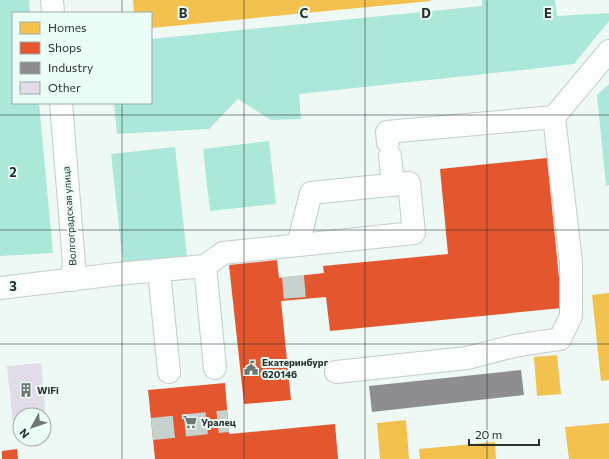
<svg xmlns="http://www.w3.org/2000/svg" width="609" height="459" font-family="Commissioner,sans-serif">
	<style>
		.green { fill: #ace8d9 }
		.homes { fill: #f2c14e }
		.shops { fill: #e4572e }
		.industry { fill: #8d8d92 }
		.building { fill: #e2dbe8 }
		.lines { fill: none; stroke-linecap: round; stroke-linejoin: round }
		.minor-tunnel { stroke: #c7d1ce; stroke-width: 22; stroke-dasharray: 22 11; stroke-linecap: butt }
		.minor-casing { stroke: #c4ccca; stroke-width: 24 }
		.minor { stroke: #fcfefe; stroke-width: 22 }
		.grid { fill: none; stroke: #2a312f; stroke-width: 1; stroke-opacity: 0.55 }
		.labels { text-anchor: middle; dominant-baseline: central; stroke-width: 4; stroke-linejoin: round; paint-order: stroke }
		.street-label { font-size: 10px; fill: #2a312f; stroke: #eafdf7 }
		.poi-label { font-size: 10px; font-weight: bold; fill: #2a312f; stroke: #eafdf7; text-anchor: start }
		.grid-label { font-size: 13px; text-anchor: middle; font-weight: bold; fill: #2a312f; stroke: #eafdf7; stroke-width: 4; stroke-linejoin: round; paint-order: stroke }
	</style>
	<rect width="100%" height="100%" fill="#eef9f6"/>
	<g class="green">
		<path d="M0,0H29L30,13H13V103H39L53,253L0,256Z"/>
		<path d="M482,0H555L557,16L609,13V21L574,64L532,69L299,94L301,119L271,120L238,99L209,129L117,134L114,103H151V39L482,6Z"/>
		<path d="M609,84V185L606,186L597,95Z"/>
		<path d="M269,141L276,204L210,211L203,149Z"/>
		<path d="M175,147L187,256L123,263L111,154Z"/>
	</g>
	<g class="homes">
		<path d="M133,0H430L431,1L151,28V13H134Z"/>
		<path d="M609,293V380L601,381L592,295Z"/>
		<path d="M557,355L561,394L537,396L534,357Z"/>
		<path d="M406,420L409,459H380L377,423Z"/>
		<path d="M609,423V459H569L565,427Z"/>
		<path d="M495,442L496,459H420L419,449Z"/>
	</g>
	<g class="shops">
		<path d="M547,158L562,308L330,331L326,297L281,301L291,400L244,404L229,265L277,260L279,278L324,273L323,266L448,254L440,169Z"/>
		<path d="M225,383L229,434L335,424L338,459H155L148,390Z"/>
		<path d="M17,449L18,459H2V451Z"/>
	</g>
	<path class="industry" d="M521,370L524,395L372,412L369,386Z"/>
	<path class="building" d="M41,363L46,421H44V415H20V423L13,424L7,366Z"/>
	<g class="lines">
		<g class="minor-tunnel">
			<path d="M293,276L295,300"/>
			<path d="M152,429L228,421"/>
		</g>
		<defs>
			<g id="minor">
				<path d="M52,0L53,13"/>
				<path d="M61,103L74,264L72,280"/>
				<path d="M554,117L609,51"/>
				<path d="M390,156L393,185"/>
				<path d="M205,266L215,368"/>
				<path d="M159,271L169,372"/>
				<path d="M0,288L117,274L205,266L223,253L414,233L409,183L311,193L298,245"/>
				<path d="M336,372L467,358L514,346L560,339L571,316V262L554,117L387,132L388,142"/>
			</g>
		</defs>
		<use href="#minor" class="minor-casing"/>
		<use href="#minor" class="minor"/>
	</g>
	<path class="grid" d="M122,0V13M244,0V459M365,0V459M487,0V459M122,103V459M0,115H609M0,230H609M0,344H609"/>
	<defs>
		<symbol id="civic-bare" viewBox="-9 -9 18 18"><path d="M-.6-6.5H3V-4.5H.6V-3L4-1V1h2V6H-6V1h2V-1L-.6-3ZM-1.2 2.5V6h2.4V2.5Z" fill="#6f7775" stroke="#eafdf7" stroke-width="2.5" paint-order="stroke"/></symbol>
		<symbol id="building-bare" viewBox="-9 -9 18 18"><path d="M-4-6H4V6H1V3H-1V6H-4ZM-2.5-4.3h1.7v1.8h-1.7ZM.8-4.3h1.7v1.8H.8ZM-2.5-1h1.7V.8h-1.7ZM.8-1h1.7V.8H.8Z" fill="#6f7775" stroke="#eafdf7" stroke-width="2.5" paint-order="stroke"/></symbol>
		<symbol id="supermarket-bare" viewBox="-9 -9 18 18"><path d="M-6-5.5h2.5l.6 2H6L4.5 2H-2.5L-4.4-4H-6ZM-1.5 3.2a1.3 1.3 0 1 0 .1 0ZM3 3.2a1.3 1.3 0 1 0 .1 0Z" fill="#6f7775" stroke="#eafdf7" stroke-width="2.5" paint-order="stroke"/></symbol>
	</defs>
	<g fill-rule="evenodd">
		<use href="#civic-bare" x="241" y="358" width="20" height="20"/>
		<use href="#building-bare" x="16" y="380" width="20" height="20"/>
		<use href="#supermarket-bare" x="180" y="412" width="20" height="20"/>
	</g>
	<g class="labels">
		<g class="street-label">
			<text transform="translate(69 216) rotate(-94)">Волгоградская улица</text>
		</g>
		<g class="poi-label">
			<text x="262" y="362">Екатеринбург<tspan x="262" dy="12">620146</tspan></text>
			<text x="37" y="390">WiFi</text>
			<text x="201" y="422">Уралец</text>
		</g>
	</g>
	<g class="grid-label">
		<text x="183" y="18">B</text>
		<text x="304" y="18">C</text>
		<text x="426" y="18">D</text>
		<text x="548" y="18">E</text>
		<text x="13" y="177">2</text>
		<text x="13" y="291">3</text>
	</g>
	<rect x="12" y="12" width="140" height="92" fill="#eafdf7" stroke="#9daba7"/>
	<rect x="20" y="22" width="20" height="12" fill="#f2c14e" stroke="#9daba7"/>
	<text x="48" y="32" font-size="12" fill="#2a312f">Homes</text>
	<rect x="20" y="42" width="20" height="12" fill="#e4572e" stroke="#9daba7"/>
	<text x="48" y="52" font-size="12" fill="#2a312f">Shops</text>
	<rect x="20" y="62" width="20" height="12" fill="#8d8d92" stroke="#9daba7"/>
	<text x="48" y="72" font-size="12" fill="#2a312f">Industry</text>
	<rect x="20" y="82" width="20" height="12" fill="#e2dbe8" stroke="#9daba7"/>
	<text x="48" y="92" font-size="12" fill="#2a312f">Other</text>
	<g transform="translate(32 427) rotate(230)"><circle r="19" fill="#eafdf7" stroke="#9daba7"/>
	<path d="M0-3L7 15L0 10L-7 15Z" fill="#6f7775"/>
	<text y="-6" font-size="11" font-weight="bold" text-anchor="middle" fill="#2a312f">N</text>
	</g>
	<path d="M469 439v6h70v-6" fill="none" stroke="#2a312f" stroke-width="2"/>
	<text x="475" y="439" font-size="12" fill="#2a312f" stroke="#eafdf7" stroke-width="3" paint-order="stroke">20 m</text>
</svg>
